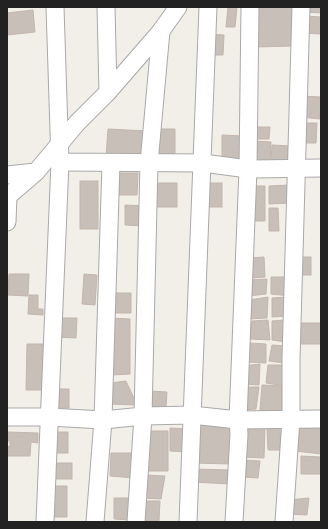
<svg xmlns="http://www.w3.org/2000/svg" width="328" height="529" font-family="'Noto Sans',sans-serif">
	<style>
		.building { fill: #c7bfb8; stroke: #c4b6ab }
		.lines { fill: none; stroke-linecap: round; stroke-linejoin: round }
		.minor-casing { stroke: #a9a9a9; stroke-width: 19 }
		.minor { stroke: #fff; stroke-width: 17 }
	</style>
	<rect width="100%" height="100%" fill="#f2efe9"/>
	<g class="building">
		<path d="M228,7H237L235,27H226Z"/>
		<path d="M255,7H292V46L256,47Z"/>
		<path d="M303,7H321V13L303,12Z"/>
		<path d="M33,10L35,32L7,35V13Z"/>
		<path d="M304,16L321,17V34L303,33Z"/>
		<path d="M208,34L224,35L223,55H207Z"/>
		<path d="M302,96L321,97L320,119L301,117Z"/>
		<path d="M301,123H317L316,143H301Z"/>
		<path d="M253,127H270L269,139H252Z"/>
		<path d="M108,129L147,131L145,159L106,157Z"/>
		<path d="M157,129H175V161H156Z"/>
		<path d="M222,135L243,136L242,162L222,161Z"/>
		<path d="M254,141L271,142L270,162L252,161Z"/>
		<path d="M272,145L290,146L289,163L271,162Z"/>
		<path d="M116,173H138L137,195H115Z"/>
		<rect x="80" y="181" width="18" height="48"/>
		<rect x="156" y="183" width="21" height="24"/>
		<rect x="204" y="183" width="18" height="24"/>
		<path d="M290,185V203L269,204V186Z"/>
		<path d="M252,186H265V221H251Z"/>
		<path d="M125,205L145,206L144,226L125,225Z"/>
		<path d="M269,208H278L279,231H269Z"/>
		<path d="M264,257L265,277L252,278L250,258Z"/>
		<rect x="297" y="257" width="14" height="18"/>
		<path d="M9,274H29L28,296L8,295Z"/>
		<path d="M84,274L97,275L95,305L82,304Z"/>
		<path d="M271,277H288L290,296L271,294Z"/>
		<path d="M267,279L266,294L248,296V280Z"/>
		<path d="M114,293H131V313H113Z"/>
		<path d="M29,295H38V309H43V315L28,314Z"/>
		<path d="M268,297L267,318L247,319L249,300Z"/>
		<path d="M288,297V316L272,317V298Z"/>
		<path d="M55,318H77L76,338L55,337Z"/>
		<path d="M111,318L130,319V374L112,375Z"/>
		<path d="M268,320L270,340L250,339L252,321Z"/>
		<path d="M286,320V342L272,340V321Z"/>
		<path d="M295,323H321V344H294Z"/>
		<path d="M250,343L266,344V363L247,362Z"/>
		<path d="M27,344H44L42,390H26Z"/>
		<path d="M272,345L287,346L284,363L269,361Z"/>
		<path d="M260,364L259,385L242,384L243,366Z"/>
		<path d="M268,365H284L285,386L266,383Z"/>
		<path d="M126,381L137,405L109,404L110,383Z"/>
		<path d="M262,385L282,386V413L260,410Z"/>
		<path d="M241,387H259L256,409L241,410Z"/>
		<rect x="54" y="389" width="15" height="19"/>
		<path d="M150,391L167,392L166,407L149,406Z"/>
		<path d="M201,422L233,426L231,464L194,463Z"/>
		<path d="M244,427H265L264,458L241,457Z"/>
		<path d="M298,427H321V454L295,451Z"/>
		<path d="M170,428L187,429V452L170,451Z"/>
		<path d="M280,428L281,450H268L267,429Z"/>
		<path d="M146,431H168V471H147Z"/>
		<path d="M7,432L38,433V443L31,442L30,456H7V446L10,447V441H7Z"/>
		<rect x="50" y="432" width="18" height="21"/>
		<path d="M111,453H136L134,478L110,476Z"/>
		<path d="M301,456L321,457V474H301Z"/>
		<path d="M244,460L260,461L258,478L243,477Z"/>
		<rect x="48" y="463" width="24" height="16"/>
		<path d="M193,469L231,470L230,484L192,482Z"/>
		<path d="M144,475L165,476L161,499L141,498Z"/>
		<path d="M48,486H67V517H47Z"/>
		<path d="M114,498H132V520L114,519Z"/>
		<path d="M309,498L307,515L288,514V500Z"/>
		<path d="M144,501H160L159,521H143Z"/>
	</g>
	<g class="lines">
		<defs>
			<g id="minor">
				<path d="M55,7L60,162L203,163L248,169L321,168"/>
				<path d="M106,7L108,92"/>
				<path d="M7,175L36,172"/>
				<path d="M7,197L36,172L77,123L108,92L161,31L178,7"/>
				<path d="M7,222L8,196"/>
				<path d="M7,417H49L103,420L143,416L192,415L238,420L321,419"/>
				<path d="M45,522L60,162"/>
				<path d="M95,522L103,420L111,163"/>
				<path d="M136,522L143,416L149,163L161,31"/>
				<path d="M188,522L208,7"/>
				<path d="M234,522L239,434L238,420L248,169L250,7"/>
				<path d="M284,522L291,419V359L301,7"/>
			</g>
		</defs>
		<use href="#minor" class="minor-casing"/>
		<use href="#minor" class="minor"/>
	</g>
	<rect width="328" height="529" fill="none" stroke="#222222" stroke-width="16"/>
</svg>
